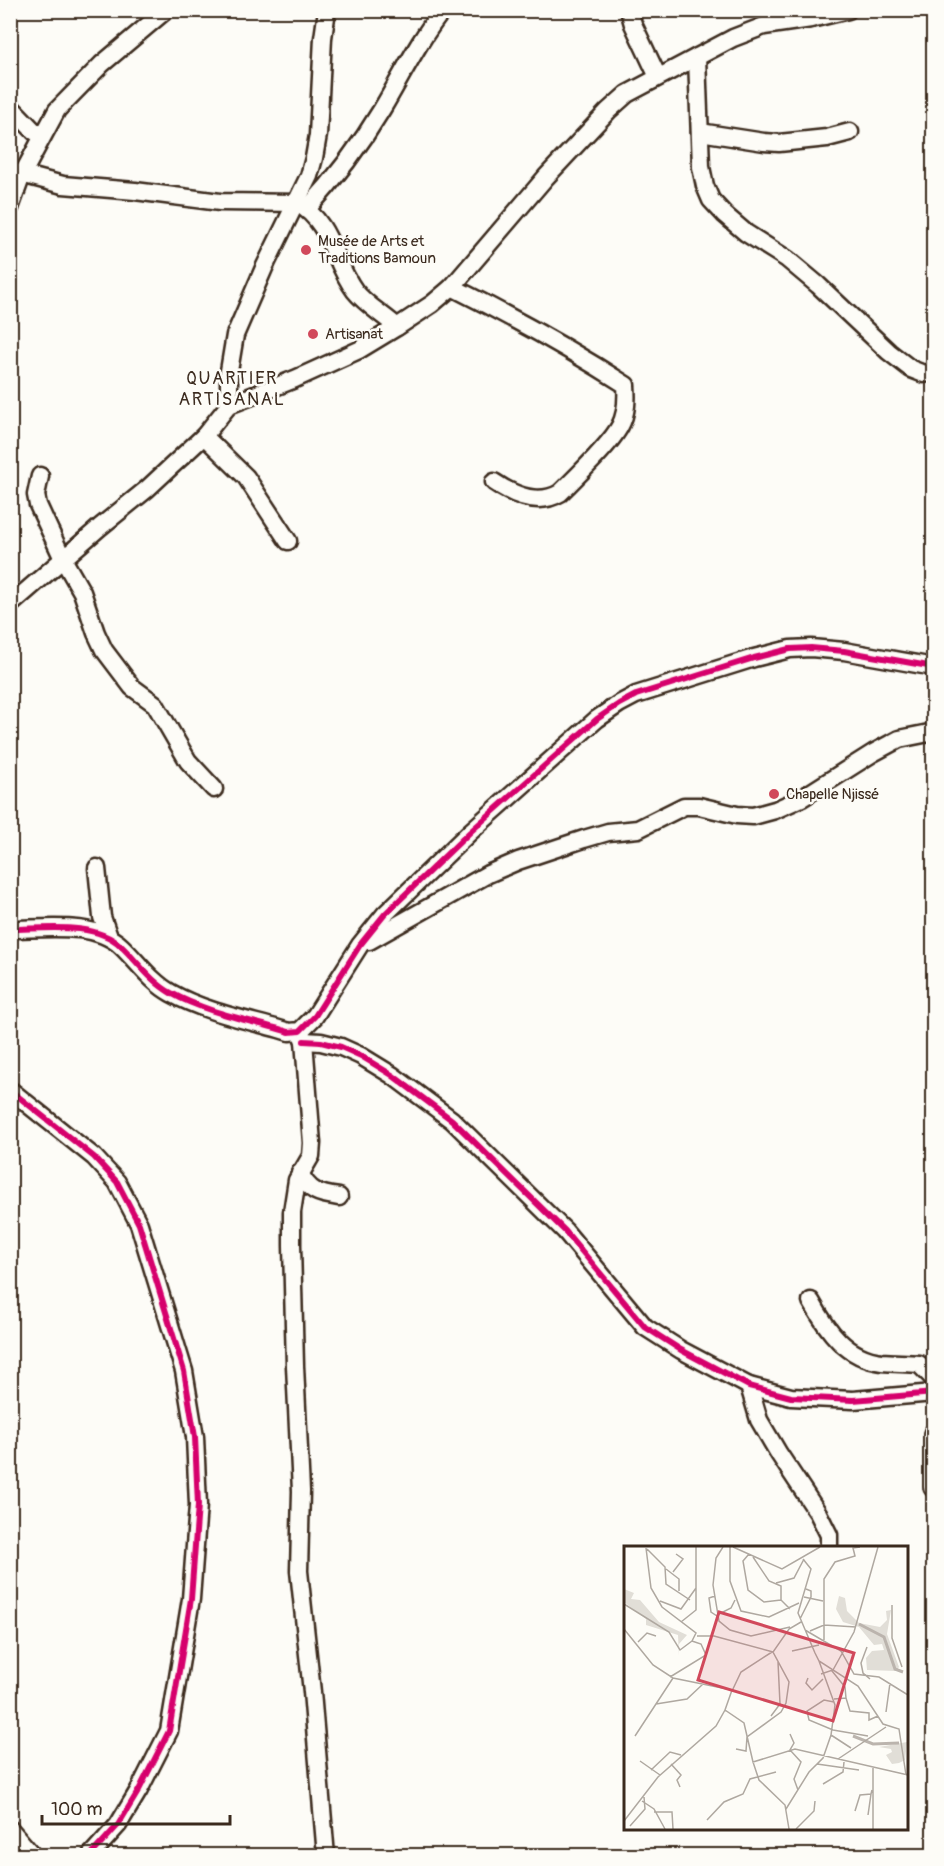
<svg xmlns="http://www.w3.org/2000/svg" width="944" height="1866" font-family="Pangolin,sans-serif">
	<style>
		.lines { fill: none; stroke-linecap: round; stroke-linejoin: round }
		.minor-casing { stroke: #3b2a1e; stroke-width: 21 }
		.major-casing { stroke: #3b2a1e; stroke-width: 24 }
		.minor { stroke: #fdfcf7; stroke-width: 16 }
		.major { stroke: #fdfcf7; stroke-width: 20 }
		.cycleway-casing { stroke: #fdfcf7; stroke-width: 10 }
		.cycleway { stroke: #d6006c; stroke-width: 6 }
		.poi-dot { fill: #d1495b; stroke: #fdfcf7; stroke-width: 2 }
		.labels { text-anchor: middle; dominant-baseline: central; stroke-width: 5; stroke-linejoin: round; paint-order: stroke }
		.poi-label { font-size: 15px; fill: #3b2a1e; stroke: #fdfcf7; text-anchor: start }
		.quarter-label { font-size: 18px; letter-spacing: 1.5px; fill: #3b2a1e; stroke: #fdfcf7 }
		.inset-river { fill: none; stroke: #bbb4ad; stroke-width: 3 }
		.inset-road { fill: none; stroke: #afa8a0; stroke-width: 1.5 }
		.view { fill: #d1495b; fill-opacity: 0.15; stroke: #d1495b; stroke-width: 3 }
		.inset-edge { fill: none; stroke: #3b2a1e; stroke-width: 3 }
	</style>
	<rect width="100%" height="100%" fill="#fdfcf7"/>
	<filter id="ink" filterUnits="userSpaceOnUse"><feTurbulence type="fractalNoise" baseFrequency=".0167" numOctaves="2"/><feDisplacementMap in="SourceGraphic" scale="12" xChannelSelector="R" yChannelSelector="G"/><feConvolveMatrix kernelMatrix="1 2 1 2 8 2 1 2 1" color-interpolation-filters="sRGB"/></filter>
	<g filter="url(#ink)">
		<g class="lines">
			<defs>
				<g id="minor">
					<path d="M629,10L633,24L658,77"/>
					<path d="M697,57L701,167L705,186L711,200L725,215L746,233L787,259L818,285L889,352L911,369L924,374L934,371"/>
					<path d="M10,106L34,131L42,136"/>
					<path d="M700,132L764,142L779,143L827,138L850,132"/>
					<path d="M10,171L63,185L135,191L220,202L297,203C332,223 333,262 355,291C366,305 384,315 397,327"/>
					<path d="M10,208L22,175L57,110L102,64L166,10"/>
					<path d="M307,209C335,179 361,144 382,109C402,76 418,41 443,10"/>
					<path d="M452,287C512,317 570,349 626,385C627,399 627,413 620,426C610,445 576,477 560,493C538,506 513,495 494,482"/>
					<path d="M229,405L295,379L359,350L397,327L432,304L452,287L546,177L608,111L627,94L733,38L764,26L811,19L848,10"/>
					<path d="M204,436L246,477L288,541"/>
					<path d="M40,476L36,495L38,505L63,559L82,592L96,633L104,650L132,687L155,704L188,761L214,789"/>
					<path d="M10,605L100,527L147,489L204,436L229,405V371L235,335L264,268L309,176L314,158L318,135L323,38L327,10"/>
					<path d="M97,868L102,917L109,937"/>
					<path d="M10,929C44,929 95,921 121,946C137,961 151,982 171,993C203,1011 243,1019 279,1029L289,1032L300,1031L315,1016L360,945L385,914L470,832L597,719L619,704L636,695L754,658L790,649L811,648L844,651L934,667"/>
					<path d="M369,941L488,874L518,861L584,839L608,832L638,829L684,806H699L737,815L753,816L775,810L802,798L873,753L899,739L934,732"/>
					<path d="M300,1031L304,1041L312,1143L311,1156L297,1180L292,1212V1245L295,1366L301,1491L299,1571L312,1692L326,1856"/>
					<path d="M304,1041L321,1042L341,1047L361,1056L392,1075L452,1120L565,1231L645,1327L681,1350L749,1386L791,1397L853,1400L934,1393"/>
					<path d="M10,1090L94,1157L117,1182L139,1224L184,1371L195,1437L198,1505L191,1599L169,1731L139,1790L118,1825L90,1856"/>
					<path d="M300,1173C309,1192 319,1194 339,1197"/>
					<path d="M811,1301C827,1330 846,1358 882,1362C894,1363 907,1363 919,1364L934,1379"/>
					<path d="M749,1386L759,1420L779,1454L818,1513L829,1535V1546L828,1548"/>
					<path d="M10,1829L33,1856"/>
				</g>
				<path id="major" d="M934,1434V1487"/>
			</defs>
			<use href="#minor" class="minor-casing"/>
			<use href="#major" class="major-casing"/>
			<use href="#minor" class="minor"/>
			<use href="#major" class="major"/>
			<defs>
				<g id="cycleway">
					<path d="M10,929C44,929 95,921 121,946C137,961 151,982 171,993C203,1011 243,1019 279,1029L289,1032L300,1031L315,1016L360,945L385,914L470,832L597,719L619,704L636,695L754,658L790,649L811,648L844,651L934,667"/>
					<path d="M304,1041L321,1042L341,1047L361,1056L392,1075L452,1120L565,1231L645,1327L681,1350L749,1386L791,1397L853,1400L934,1393"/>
					<path d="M10,1090L94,1157L117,1182L139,1224L184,1371L195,1437L198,1505L191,1599L169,1731L139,1790L118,1825L90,1856"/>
				</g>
			</defs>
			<use href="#cycleway" class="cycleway-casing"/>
			<use href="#cycleway" class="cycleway"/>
		</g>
	</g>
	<g class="poi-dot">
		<circle cx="306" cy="250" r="6"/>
		<circle cx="313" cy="334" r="6"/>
		<circle cx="774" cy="794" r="6"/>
	</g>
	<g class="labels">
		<g class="poi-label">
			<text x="318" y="241">Musée de Arts et<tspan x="318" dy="17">Traditions Bamoun</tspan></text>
			<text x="325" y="334">Artisanat</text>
			<text x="786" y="794">Chapelle Njissé</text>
		</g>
		<g class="quarter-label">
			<text x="232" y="378">QUARTIER<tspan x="232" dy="21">ARTISANAL</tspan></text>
		</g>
	</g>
	<g transform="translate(624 1546)">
		<rect width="284" height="284" fill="#fdfcf7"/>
		<path d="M0,43L10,47L7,53L16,54L35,76L63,89L55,98V110L54,89L22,79V73L0,56ZM215,50L221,52L223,65L235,77L256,81L263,74L262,65L267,64L263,88L275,121L272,125L243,124L242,112L248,105L260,104L258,98L250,99L235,81L219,76L212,63ZM283,196L281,214L275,217L268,218L262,209L268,206L267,203L255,201Z" fill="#e1ded7"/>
		<path class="inset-river" d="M235,78L260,91L271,123L279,126M229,190L249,198L275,197"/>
		<path class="inset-road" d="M99,1L92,12L89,39L95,75L106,84L127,90L166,81M106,1V35L117,65L145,71L175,57M109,1L158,23L196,1M22,2L27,42L38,61L72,87L68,95L77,98L82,109L46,131M23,3L41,21L42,38L66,54M125,8L119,15L124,44L140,56L157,54M129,11L145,35L157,40V54L166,63M179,13L187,23L174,67L191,107L195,115L234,140L259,178L275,183L282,229M42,23L55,33V45M49,26L59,13L52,8M152,37L170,32L180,13M91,50L85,52L87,66L93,70M180,51L199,55M36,55L57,63L72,42M0,58L45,86L56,104L68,95M268,59V92L278,121M93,69L107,62L111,54M176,73L187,51V45L182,43M57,76L72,64V1M0,83L29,119L49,132L108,144L101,164L120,177L129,216L171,203L284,229M181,84L217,105L230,128L255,131L284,149M186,85L200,79L232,81M73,90H90L149,106M200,94V33L211,16L231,10L229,2L236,1M14,96L23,87L32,90M243,101L237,117L239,127L246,133M168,105L195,99M208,125L221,141L222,152M197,128L209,124L230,86L254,1M184,132L182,137L188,144L199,133M108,145L117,126L148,106M210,153L222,152L226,165L245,167V174L254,170M210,156L200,154L183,165L185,174L209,184L244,190M32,158L63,153L79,138M262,166L266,137M147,170L156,158L154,116M166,188L170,197L166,204L177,216L170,233L174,244M207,189L227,202M11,190L49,132M112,203L122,205L123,191L157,166L162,157L165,136L149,106L165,83L177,76M214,213L262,181M16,215L36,229M129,216L135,234L161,259L165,283M47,218L57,229L53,234L56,241M193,218L235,224M249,221V283M27,224L46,206L57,209M199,238L219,226L220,216M18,255L30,263L41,283M162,263L185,226L199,212L207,189L211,159L195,115M231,265L236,249L247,248L248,244M30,266H48L49,283M244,269L247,248M83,274L100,256L119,248L126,233L152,226M0,275L34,231L92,180L101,164M6,280L21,263L20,251M172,283L190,265L191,255"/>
		<path class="view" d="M95,66L230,107L209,175L74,134Z"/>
		<rect width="284" height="284" class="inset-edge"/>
	</g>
	<rect width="944" height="1866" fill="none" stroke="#fdfcf7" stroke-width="36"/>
	<rect x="18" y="18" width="908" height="1830" fill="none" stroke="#3b2a1e" stroke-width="2" filter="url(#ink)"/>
	<path d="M42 1815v9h188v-9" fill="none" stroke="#3b2a1e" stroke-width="3"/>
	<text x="51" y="1815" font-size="18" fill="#3b2a1e" stroke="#fdfcf7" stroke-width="4.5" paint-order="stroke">100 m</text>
</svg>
